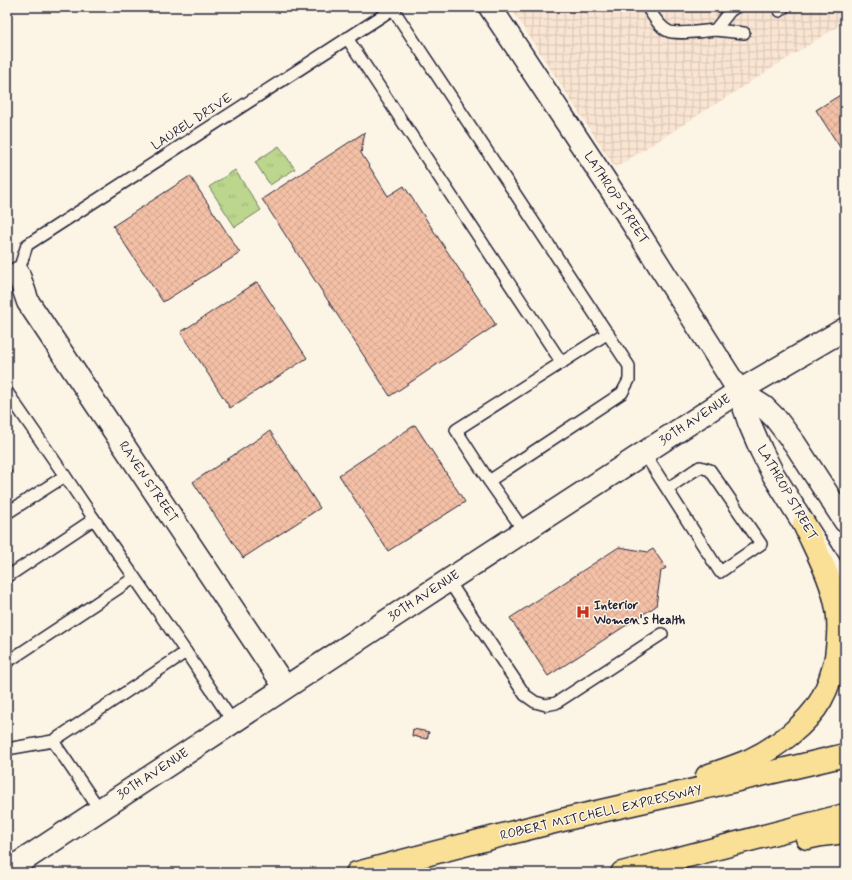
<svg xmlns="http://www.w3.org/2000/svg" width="852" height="880" font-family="Mynerve,sans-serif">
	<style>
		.industrial { fill: url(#industrial-grid) }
		.grass { fill: url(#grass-tufts); stroke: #6f7c64 }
		.building { fill: url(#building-cross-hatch); stroke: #22223b }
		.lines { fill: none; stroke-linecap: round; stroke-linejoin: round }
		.lane-casing { stroke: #22223b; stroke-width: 14 }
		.street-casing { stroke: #22223b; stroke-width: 25 }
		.secondary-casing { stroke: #22223b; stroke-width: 25 }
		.highway-casing { stroke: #22223b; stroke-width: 25 }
		.lane { stroke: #fcf5e5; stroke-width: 11 }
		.street { stroke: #fcf5e5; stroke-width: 22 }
		.secondary { stroke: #fcf5e5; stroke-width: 22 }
		.highway { stroke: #f9e096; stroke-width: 22 }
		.labels { text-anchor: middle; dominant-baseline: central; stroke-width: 3; stroke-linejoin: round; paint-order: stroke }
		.street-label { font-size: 13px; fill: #22223b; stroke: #fcf5e5 }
		.poi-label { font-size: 13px; font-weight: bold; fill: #22223b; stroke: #fcf5e5; text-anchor: start }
	</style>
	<defs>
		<pattern id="industrial-grid" width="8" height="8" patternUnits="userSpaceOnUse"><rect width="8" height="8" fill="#fae5d2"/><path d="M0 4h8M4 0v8" fill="none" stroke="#d6c4b5"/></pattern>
		<pattern id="grass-tufts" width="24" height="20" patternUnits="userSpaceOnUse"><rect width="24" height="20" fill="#bcd68d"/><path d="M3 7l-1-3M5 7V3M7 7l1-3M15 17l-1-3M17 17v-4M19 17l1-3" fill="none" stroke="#a1b77b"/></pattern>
		<pattern id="building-cross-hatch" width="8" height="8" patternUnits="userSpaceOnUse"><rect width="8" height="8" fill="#f4c0a6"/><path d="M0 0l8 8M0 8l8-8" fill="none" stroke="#d1a590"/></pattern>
	</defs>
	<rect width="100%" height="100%" fill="#fcf5e5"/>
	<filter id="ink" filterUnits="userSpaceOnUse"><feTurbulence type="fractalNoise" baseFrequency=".025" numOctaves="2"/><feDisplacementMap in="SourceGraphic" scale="8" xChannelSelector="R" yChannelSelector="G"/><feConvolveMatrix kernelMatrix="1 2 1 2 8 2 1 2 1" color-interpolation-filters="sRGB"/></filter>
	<g filter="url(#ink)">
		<path class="industrial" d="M510,7H845V22L615,168Z"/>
		<g class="grass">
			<path d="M279,146L295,169L270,185L255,162Z"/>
			<path d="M235,170L261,210L235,227L209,187Z"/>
		</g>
		<g class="building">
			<path d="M845,92V155L816,110Z"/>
			<path d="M365,132L361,153L388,196L404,186L496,325L390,396L262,199Z"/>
			<path d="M190,176L240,253L163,302L113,226Z"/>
			<path d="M257,282L307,358L230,408L181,332Z"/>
			<path d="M415,425L465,502L388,551L339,475Z"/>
			<path d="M270,431L320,508L243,558L193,482Z"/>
			<path d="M7,465L12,472L7,475Z"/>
			<path d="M619,547L648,552L653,549L666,568L661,571L656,606L548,676L510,618Z"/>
			<path d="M413,729L429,732L427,739L412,736Z"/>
		</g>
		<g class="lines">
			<defs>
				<g id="lane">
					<path d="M647,7C653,15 659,27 668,31C675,35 705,31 715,30L730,11L736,7"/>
					<path d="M393,9L629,366V380L622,393L489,481"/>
					<path d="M780,11L784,7"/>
					<path d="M715,30L744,33"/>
					<path d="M347,38L562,363"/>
					<path d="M18,273L27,245L396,7"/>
					<path d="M7,392L65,476L94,519L186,652L233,722"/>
					<path d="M644,453L720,572L761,544L710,470L700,467L692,472L667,489"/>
					<path d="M7,513L65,476"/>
					<path d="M524,531L489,481L456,430L608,333"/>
					<path d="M7,577L94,519"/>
					<path d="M448,580L525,695L535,702L546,705L556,703L662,634"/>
					<path d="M7,662L134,578"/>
					<path d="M53,741L186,652"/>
					<path d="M7,749L53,741L100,810"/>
				</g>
				<path id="street" d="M18,273L28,302L285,687"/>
				<g id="secondary">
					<path d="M490,7L612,191L739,391L749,422L761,450L773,474L804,524L845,589"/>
					<path d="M739,391L764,407L776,419L795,444L845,521"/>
					<path d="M7,871L429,593L739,391L845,329"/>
				</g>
				<g id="highway">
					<path d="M707,776C721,771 736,766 750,760C775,748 807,725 821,700C828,687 833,672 836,657C838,642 840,625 837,609C832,579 816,551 804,524"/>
					<path d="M807,838L821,835L845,832"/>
					<path d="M357,873C425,855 493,837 562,820C656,798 751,778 845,755"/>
					<path d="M622,873L845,815"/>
				</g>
			</defs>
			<use href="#lane" class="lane-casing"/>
			<use href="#street" class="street-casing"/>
			<use href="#secondary" class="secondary-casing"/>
			<use href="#highway" class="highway-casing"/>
			<use href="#lane" class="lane"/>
			<use href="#street" class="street"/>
			<use href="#secondary" class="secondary"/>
			<use href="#highway" class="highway"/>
		</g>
	</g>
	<defs>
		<symbol id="hospital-bare" viewBox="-9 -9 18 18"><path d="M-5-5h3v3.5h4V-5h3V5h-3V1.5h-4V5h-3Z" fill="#c8321e" stroke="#fcf5e5" stroke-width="2.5" paint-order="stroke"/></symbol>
	</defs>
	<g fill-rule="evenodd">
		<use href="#hospital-bare" x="573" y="602" width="20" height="20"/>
	</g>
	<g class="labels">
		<g class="street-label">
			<text transform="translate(192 122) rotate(-33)">LAUREL DRIVE</text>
			<text transform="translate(616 198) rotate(57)">LATHROP STREET</text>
			<text transform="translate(695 420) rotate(-33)">30TH AVENUE</text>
			<text transform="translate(148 482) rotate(56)">RAVEN STREET</text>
			<text transform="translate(787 493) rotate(60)">LATHROP STREET</text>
			<text transform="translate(424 596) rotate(-33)">30TH AVENUE</text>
			<text transform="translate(153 774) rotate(-33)">30TH AVENUE</text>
			<text transform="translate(601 813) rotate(-13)">ROBERT MITCHELL EXPRESSWAY</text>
		</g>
		<g class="poi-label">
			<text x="594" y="605">Interior<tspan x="594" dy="15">Women's Health</tspan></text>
		</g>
	</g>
	<rect width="852" height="880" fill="none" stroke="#fcf5e5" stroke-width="24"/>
	<rect x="12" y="12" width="828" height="856" fill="none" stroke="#22223b" stroke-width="1.5" filter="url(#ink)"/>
</svg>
